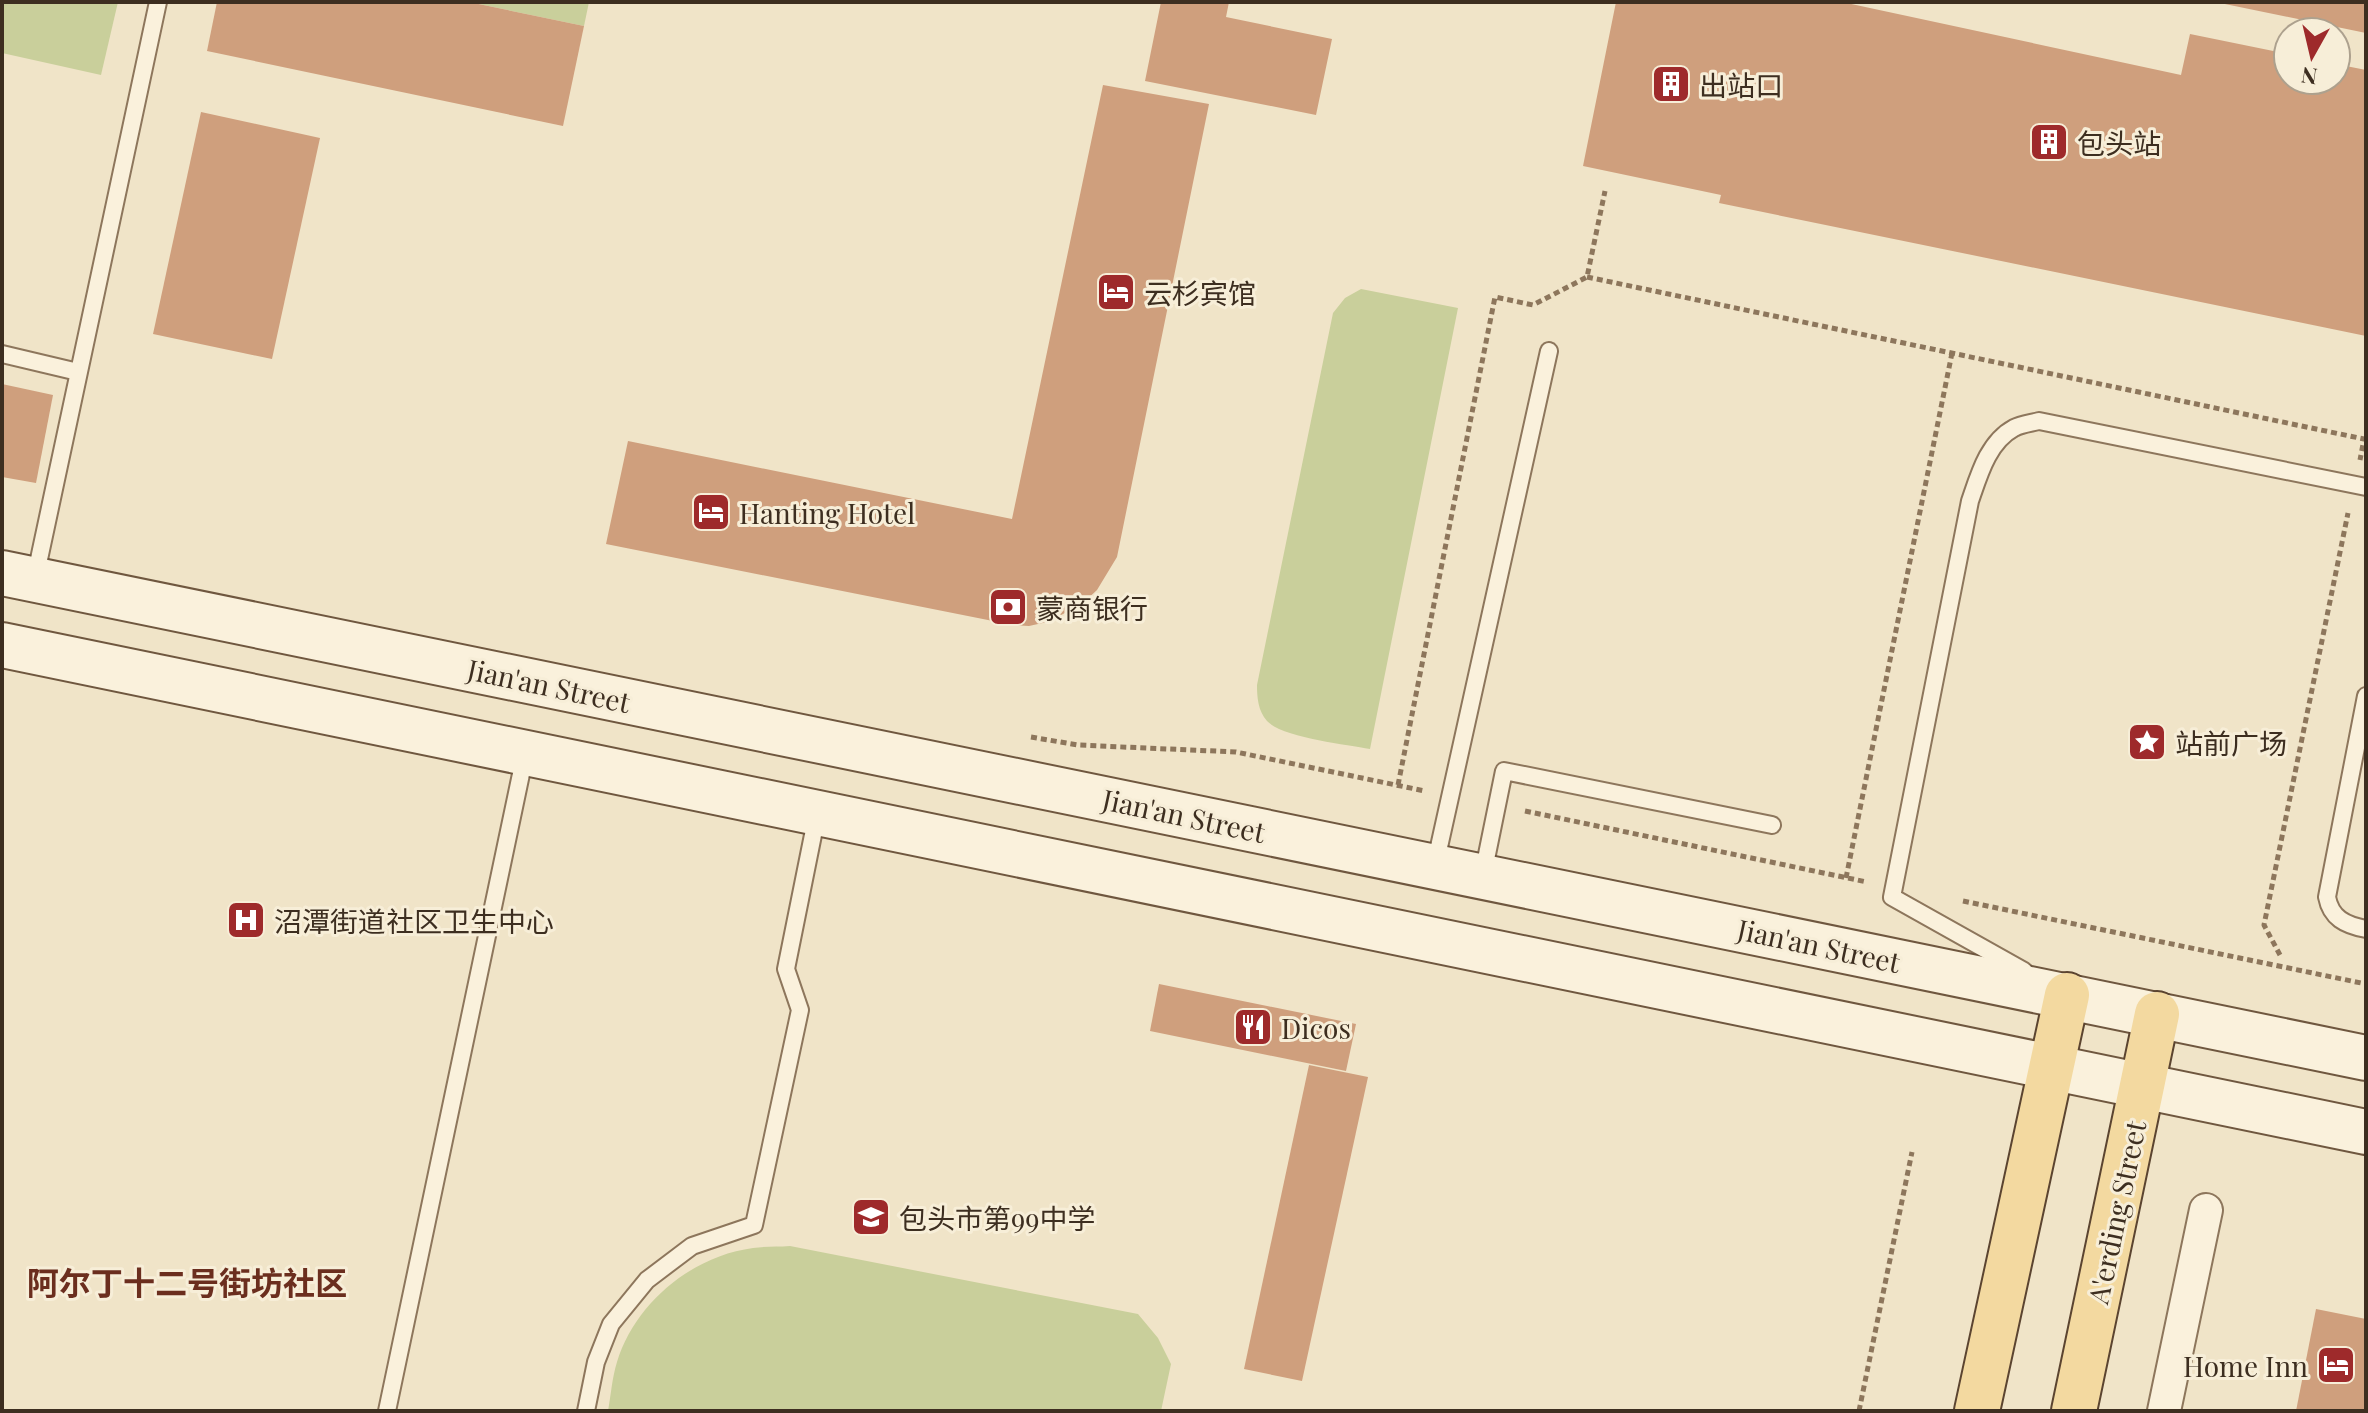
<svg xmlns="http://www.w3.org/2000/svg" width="2368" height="1413" font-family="'Playfair Display','Noto Sans SC',serif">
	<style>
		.green { fill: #c9cf9b }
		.building { fill: #cf9f7d }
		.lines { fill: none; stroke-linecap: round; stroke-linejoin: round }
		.service-casing { stroke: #8d765c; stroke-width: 20 }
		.minor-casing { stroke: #8d765c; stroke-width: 36 }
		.secondary-casing { stroke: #6f573f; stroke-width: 48 }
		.primary-casing { stroke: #5b4430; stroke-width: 48 }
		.path { stroke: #8d765c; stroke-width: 5; stroke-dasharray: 6 4; stroke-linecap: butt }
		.service { stroke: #faf1dc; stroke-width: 16 }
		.minor { stroke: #faf1dc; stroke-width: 32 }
		.secondary { stroke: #faf1dc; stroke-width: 44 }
		.primary { stroke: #f3d9a0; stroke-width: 44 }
		.labels { text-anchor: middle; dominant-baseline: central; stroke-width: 6; stroke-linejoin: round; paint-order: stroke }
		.poi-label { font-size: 28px; fill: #3d2e20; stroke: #f7eed8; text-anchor: start }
		.street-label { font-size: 28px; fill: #3d2e20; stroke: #f7eed8 }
		.quarter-label { font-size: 32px; font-weight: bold; fill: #6b2e1e; stroke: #f7eed8 }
	</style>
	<rect width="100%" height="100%" fill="#f0e4c8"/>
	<g class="green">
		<path d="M2,2H118L101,75L2,53Z"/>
		<path d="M469,2H589L584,26Z"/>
		<path d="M1361,289L1458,308L1370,749C1346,744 1283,738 1267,721C1258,711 1257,697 1257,685L1333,313L1345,298Z"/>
		<path d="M790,1246L1138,1314L1158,1338L1171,1364L1161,1411H608C611,1395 612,1378 617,1362C635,1303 692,1256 753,1248C765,1246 778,1247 790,1246Z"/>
	</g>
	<g class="building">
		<path d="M217,2H469L584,26L563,126L207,51Z"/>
		<path d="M1161,2H1229L1226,17L1332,39L1316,115L1145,81Z"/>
		<path d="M1616,2H1842L2181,75L2190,34L2288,54V80H2336V64L2366,70V336L1719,203L1721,195L1583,166Z"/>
		<path d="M2221,2H2366V33L2220,3Z"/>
		<path d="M1103,85L1209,104L1117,557L1097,590L1081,605L1047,622L1029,626L1013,625L606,544L628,441L1012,519Z"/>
		<path d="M201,112L320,138L272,359L153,334Z"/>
		<path d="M2,384L53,395L36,483L2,477Z"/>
		<path d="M1159,984L1356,1024L1346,1071L1150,1031Z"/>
		<path d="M1309,1065L1368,1077L1302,1381L1244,1369Z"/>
		<path d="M2316,1309L2366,1319V1411H2296Z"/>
	</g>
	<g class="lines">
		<defs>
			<g id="service">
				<path d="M2,354L78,372"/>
				<path d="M35,578L158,2"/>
				<path d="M2366,696L2327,897C2331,918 2345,925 2366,929"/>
				<path d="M1435,865L1549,351"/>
				<path d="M1483,874L1504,771L1772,825"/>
				<path d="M2024,971L1892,897L1970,501C1979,475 1988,442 2014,428C2021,424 2032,423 2039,421L2366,487"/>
				<path d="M387,1411L525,755"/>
				<path d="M586,1411L596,1362L611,1324L647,1280L692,1246L754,1225L800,1010L786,969L817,815"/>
			</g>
			<path id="minor" d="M2164,1411L2206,1210"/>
			<g id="secondary">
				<path d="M2,573L2366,1058"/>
				<path d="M2,645L2366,1132"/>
			</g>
			<g id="primary">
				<path d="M1977,1411L2067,995"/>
				<path d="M2074,1411L2157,1014"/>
			</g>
		</defs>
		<use href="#service" class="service-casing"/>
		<use href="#minor" class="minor-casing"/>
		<use href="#secondary" class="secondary-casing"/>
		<use href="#primary" class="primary-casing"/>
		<g class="path">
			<path d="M1587,277L2364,439L2360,460"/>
			<path d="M1031,737L1078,745L1236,752L1425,791"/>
			<path d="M1398,785L1495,297L1533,305L1587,277L1605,191"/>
			<path d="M1525,811L1867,882"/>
			<path d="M1846,878L1952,353"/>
			<path d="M1963,901L2366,984"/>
			<path d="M2280,955L2264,925L2348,513"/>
			<path d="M1859,1411L1912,1152"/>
		</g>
		<use href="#service" class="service"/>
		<use href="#minor" class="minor"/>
		<use href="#secondary" class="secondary"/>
		<use href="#primary" class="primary"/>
	</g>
	<defs>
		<symbol id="building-square" viewBox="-11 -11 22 22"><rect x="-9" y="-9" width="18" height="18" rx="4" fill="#9e2a2b" stroke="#f7eed8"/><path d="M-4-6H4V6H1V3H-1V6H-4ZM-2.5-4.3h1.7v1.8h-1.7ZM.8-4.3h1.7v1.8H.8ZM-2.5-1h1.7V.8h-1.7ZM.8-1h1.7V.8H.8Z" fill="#fff"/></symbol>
		<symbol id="hotel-square" viewBox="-11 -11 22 22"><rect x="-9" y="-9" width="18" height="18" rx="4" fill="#9e2a2b" stroke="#f7eed8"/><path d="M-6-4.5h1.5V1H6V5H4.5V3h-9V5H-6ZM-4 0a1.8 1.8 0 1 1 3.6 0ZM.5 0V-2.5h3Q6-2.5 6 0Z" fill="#fff"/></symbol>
		<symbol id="bank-square" viewBox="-11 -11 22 22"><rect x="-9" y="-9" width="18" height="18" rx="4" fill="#9e2a2b" stroke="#f7eed8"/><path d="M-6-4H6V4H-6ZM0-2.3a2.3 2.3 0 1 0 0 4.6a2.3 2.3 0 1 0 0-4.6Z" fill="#fff"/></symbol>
		<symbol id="sight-square" viewBox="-11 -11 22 22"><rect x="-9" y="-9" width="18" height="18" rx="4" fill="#9e2a2b" stroke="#f7eed8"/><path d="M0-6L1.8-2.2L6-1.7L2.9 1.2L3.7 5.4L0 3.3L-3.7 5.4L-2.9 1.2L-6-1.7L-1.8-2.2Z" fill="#fff"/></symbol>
		<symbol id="hospital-square" viewBox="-11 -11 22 22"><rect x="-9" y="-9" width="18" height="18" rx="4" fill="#9e2a2b" stroke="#f7eed8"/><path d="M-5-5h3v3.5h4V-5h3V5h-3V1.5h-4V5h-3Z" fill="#fff"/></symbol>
		<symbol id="restaurant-square" viewBox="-11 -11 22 22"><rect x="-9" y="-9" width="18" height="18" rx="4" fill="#9e2a2b" stroke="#f7eed8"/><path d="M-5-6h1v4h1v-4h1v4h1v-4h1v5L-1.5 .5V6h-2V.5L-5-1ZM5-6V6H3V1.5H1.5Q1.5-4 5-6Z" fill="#fff"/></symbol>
		<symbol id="school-square" viewBox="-11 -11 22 22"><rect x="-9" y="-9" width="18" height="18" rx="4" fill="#9e2a2b" stroke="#f7eed8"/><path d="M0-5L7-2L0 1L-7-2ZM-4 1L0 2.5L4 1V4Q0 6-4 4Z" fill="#fff"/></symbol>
	</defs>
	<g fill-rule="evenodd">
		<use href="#building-square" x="1649" y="62" width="44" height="44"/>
		<use href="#building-square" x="2027" y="120" width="44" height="44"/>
		<use href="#hotel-square" x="1094" y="270" width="44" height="44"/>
		<use href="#hotel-square" x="689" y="490" width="44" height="44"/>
		<use href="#bank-square" x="986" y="585" width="44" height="44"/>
		<use href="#sight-square" x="2125" y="720" width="44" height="44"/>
		<use href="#hospital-square" x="224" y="898" width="44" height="44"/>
		<use href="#restaurant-square" x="1231" y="1005" width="44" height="44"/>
		<use href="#school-square" x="849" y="1195" width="44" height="44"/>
		<use href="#hotel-square" x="2314" y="1343" width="44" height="44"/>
	</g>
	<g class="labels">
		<g class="poi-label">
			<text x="1699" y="84">出站口</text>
			<text x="2077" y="142">包头站</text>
			<text x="1144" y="292">云杉宾馆</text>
			<text x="739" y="512">Hanting Hotel</text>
			<text x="1036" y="607">蒙商银行</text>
			<text x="2175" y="742">站前广场</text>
			<text x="274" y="920">沼潭街道社区卫生中心</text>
			<text x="1281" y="1027">Dicos</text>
			<text x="899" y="1217">包头市第99中学</text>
			<text x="2308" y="1365" text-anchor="end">Home Inn</text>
		</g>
		<g class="street-label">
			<text transform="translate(549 685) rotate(12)">Jian'an Street</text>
			<text transform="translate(1184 815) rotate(12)">Jian'an Street</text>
			<text transform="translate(1819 945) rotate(12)">Jian'an Street</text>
			<text transform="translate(2116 1212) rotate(-78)">A'erding Street</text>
		</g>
		<g class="quarter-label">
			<text x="187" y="1281">阿尔丁十二号街坊社区</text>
		</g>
	</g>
	<rect width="2368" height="1413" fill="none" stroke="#3d2e20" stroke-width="8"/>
	<g transform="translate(2312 56) rotate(188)"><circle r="38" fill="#f7eed8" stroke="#ada18e" stroke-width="2"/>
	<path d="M0-6L14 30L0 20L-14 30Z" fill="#9e2a2b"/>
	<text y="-12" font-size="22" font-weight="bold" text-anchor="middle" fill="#3d2e20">N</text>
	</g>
</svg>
